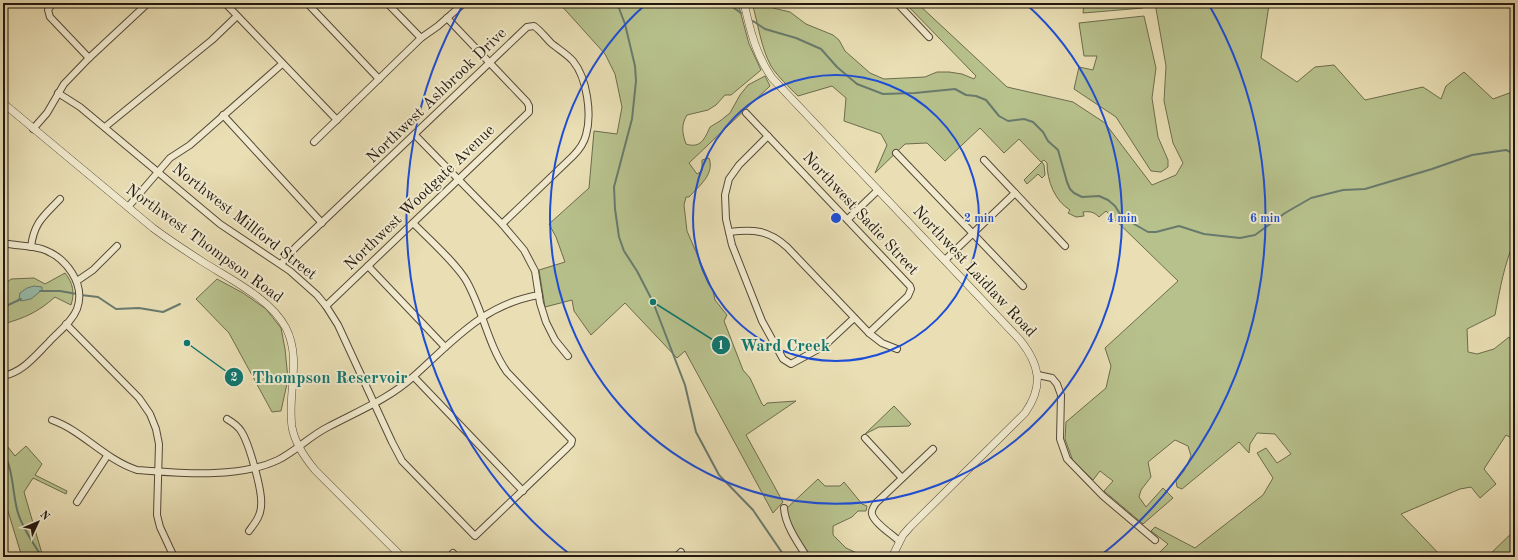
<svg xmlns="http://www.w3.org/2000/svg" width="1518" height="560" font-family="'Old Standard TT',serif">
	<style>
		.green { fill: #b7c18c; stroke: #6c6c4e }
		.water { fill: #97bcab; stroke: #687a6d }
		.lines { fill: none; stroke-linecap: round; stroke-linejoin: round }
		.stream { stroke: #687a6d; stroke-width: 2 }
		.minor-casing { stroke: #544a38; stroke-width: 8 }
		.tertiary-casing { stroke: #544a38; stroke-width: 8 }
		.minor { stroke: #f1eace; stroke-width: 6 }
		.tertiary { stroke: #f1eace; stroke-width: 7 }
		.ring { fill: none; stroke: #1d4ed8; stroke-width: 2 }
		.labels { text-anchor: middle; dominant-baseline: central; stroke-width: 4; stroke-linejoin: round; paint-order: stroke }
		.street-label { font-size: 16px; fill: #22180f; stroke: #f1eace }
		.centre { fill: #1d4ed8; stroke: #f1eace; stroke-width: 2 }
		.ring-label { font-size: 12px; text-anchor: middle; font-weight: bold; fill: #1d4ed8; stroke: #f1eace; stroke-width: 4; stroke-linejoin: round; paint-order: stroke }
		.leader { fill: none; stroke: #0f766e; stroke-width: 1.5 }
		.callout-dot { fill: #0f766e; stroke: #f1eace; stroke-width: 1.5 }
		.mark-label { font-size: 12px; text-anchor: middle; font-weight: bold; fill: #fff }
		.callout-label { font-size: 17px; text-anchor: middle; font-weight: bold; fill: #0f766e; stroke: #f1eace; stroke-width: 4; stroke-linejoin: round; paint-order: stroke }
	</style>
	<rect width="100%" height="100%" fill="#e9deb4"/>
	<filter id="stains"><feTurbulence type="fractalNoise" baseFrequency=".005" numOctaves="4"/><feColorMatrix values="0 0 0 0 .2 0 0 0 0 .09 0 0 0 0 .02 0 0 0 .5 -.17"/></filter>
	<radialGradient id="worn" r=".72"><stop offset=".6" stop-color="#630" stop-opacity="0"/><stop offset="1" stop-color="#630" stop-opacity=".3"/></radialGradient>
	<g class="green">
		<path d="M559,3H738L749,44L761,70L731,95H725L716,105L708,110L687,115C681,125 682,133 686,144C701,149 705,138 710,127L720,121L730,113L740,95L748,85L765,76L770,86L689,163L697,174L702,171V160L709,158C715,174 699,186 689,197H686L684,205L687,231L713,291L715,300L727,315L724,321L743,370L750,378L762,404L764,406L767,403L796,401L746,435L783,502L773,513L685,351L677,358L625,303L591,335L574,311L572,300L545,307L539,270L565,262L556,237L549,224L589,188L594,131L617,134L622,107L615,74L605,54Z"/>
		<path d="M752,3H768L773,8L790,12L806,24L833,35L839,40L845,51L870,73L884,79L925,77L937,72H949L962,74L974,79L976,76L905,3H917L1007,87L1073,102L1105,123L1152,185L1176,175L1183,163L1173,143L1164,101L1166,66L1155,3H1268L1269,5L1261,58L1297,82L1315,67L1334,65L1365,100L1423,87L1441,99L1446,86L1464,72L1493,99L1515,91V240C1504,264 1500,289 1495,315L1467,329L1468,352L1477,354L1494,349L1509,337L1515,349V440L1506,435L1484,469L1496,484L1480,498L1471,487L1460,489L1401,514L1442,557H1163L1159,553L1168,544L1151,531L1155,527L1195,548L1263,495L1273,478L1257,453L1266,448L1277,463L1291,454L1275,434L1257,433L1250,444L1249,453L1239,442L1182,489L1177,487L1176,481L1184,471L1191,456L1188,446L1175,440L1148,462L1151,477L1141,490L1139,497L1146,507L1163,488L1173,498L1143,524L1104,491L1113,481L1100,471L1093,480L1073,461L1065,439L1066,422L1106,388L1111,366L1105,348L1178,281L1106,211L1099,217C1094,212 1090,211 1083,212L1084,216L1076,217L1068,213L1070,210C1055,201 1047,181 1047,163L1044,160L1041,162L1019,139L1004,153L980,128L945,161L927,143L905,144L875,173L887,145L881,134L844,121L846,98L832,86L798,96C789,87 778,77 771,66C761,48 758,23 752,3Z"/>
		<path d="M1084,3H1142L1143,8L1083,13Z"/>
		<path d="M1144,16L1156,68L1152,98L1158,137L1168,160V167L1161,172L1151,171L1116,117L1074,89L1079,67L1093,70L1097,56H1084L1079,23Z"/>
		<path d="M1042,162L1044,165L1045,175L1042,178L1038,174L1027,184L1024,180Z"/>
		<path d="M65,273C73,283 75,293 71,305L55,297C38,312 25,318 3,324V286L11,279L34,278L45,284Z"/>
		<path d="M217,279L243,293L266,309L281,328L285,349L288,379L281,411L272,412L229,333L196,299Z"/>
		<path d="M894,406L911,424L909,426L879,427L865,434Z"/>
		<path d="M3,441L15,456L26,446L42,464L35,475L67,491L66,494L33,478L24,492L43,557H22L3,495Z"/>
		<path d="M818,479L825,486H840L844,482L862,504L867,506L866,511H858L852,517L833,526V535L846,548L859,554L857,557H809L790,524L786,509Z"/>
		<path d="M1515,530V557H1487Z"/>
	</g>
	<path class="water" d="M34,286L42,287V290L31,299L21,301L19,299L20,293L27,288Z"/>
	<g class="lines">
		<g class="stream">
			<path d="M617,3L625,24L635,66L636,81L632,119L614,187L615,209L619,237L624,251L637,271L653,302L685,385L696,432L719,475L753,510L785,557"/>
			<path d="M727,3L741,13"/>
			<path d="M753,21L765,29L796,38L821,49L837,67L857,84L883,94L915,93L955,89L966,95L976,96L986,100L999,116L1008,121L1024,119L1033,122L1043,132L1048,141L1058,150L1067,182L1070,189L1074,193L1082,197L1099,196L1108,200L1115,206L1122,217L1148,232H1156L1179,226L1204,234L1240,238L1255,235L1285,213L1311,198L1343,190L1365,189L1432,169L1472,155L1506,150L1515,154"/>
			<path d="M40,291H60L77,294"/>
			<path d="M81,295L98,297L116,309L139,308L163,312L180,304"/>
			<path d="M3,305L6,306L21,299"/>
			<path d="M3,452C14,470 12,493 18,513C23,529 33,543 42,557"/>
		</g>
		<defs>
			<g id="minor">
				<path d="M53,3L48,10L50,17L89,58"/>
				<path d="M225,3L337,120"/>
				<path d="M307,3L379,79"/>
				<path d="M387,3L421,38"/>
				<path d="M897,3L929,37"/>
				<path d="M58,93L80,107L220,224L290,271L317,295L326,306L338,325L392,442L402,461L475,536L567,448L571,444L572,440L507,372C488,345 483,311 467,282C457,264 429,239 413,223"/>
				<path d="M746,113L910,286L911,289L908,296L869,333"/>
				<path d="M223,115L322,223"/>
				<path d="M105,127L212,40L237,16"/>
				<path d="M33,129L47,113L64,84L89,58L148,3"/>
				<path d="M415,135L502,224L524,250L535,271L540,303L546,322L555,340L568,356"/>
				<path d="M768,136L739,165L729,179L725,195L726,219L732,245L762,321L783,359L791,364L824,346L854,318"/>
				<path d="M314,142L421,38L438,26L464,3"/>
				<path d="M896,153L1023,286"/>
				<path d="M984,160L1065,246"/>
				<path d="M128,207L170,158L190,145L282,64"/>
				<path d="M848,219L878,190"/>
				<path d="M729,232C754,229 768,230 787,247L869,333L882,343L897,349"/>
				<path d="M3,243C16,246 30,245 42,249C66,257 86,284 77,309C72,322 58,332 49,342C35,356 23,372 3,376"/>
				<path d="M31,247C34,222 44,216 60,199"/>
				<path d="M945,260L1015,193"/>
				<path d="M281,264L296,247L527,27L534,26C540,30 546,38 551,43C558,49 567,54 573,61C587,78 592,114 586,135C584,143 579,150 573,156L502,224"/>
				<path d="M368,266L445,347"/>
				<path d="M77,281L93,270L117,246"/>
				<path d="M326,306L529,112V106L527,102L447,18"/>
				<path d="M66,324L139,398L150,414L156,429L159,444L157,515L160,527L174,557"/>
				<path d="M1038,375L1052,378L1057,384L1061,395L1060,439L1067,459L1103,496L1155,540"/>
				<path d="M414,377L523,491"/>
				<path d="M227,419C232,422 238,426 241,431C249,443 263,492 261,506C261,516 254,524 249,531"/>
				<path d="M52,420C83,431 104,459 137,470C180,473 238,479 278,460C296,451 310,436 328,427C358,411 389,399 414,376C453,341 484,304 539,295"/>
				<path d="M865,438L902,478"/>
				<path d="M77,502L107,456"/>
				<path d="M784,508C785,525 798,543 807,557"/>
				<path d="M899,541C893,535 874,523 872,514C871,510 874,506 876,503L933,449"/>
				<path d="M450,557L453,553"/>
				<path d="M676,557L681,552"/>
			</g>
			<g id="tertiary">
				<path d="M744,3C750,30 756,55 772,78L1020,340C1040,365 1044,386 1025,413L910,527L903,535L892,557"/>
				<path d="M3,103L153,228C169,240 186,251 203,262C230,279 271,299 286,328C302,360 287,394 292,427C295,444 305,458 315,470L402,557"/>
			</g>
		</defs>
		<use href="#minor" class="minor-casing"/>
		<use href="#tertiary" class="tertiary-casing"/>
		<use href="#minor" class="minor"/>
		<use href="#tertiary" class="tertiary"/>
	</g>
	<g class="ring">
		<circle cx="836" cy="218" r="143"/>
		<path d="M1026 4A286 286 0 1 1 646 4"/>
		<path d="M572 556A429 429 0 0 1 464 3M1208 3A429 429 0 0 1 1100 556"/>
	</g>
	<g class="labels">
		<g class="street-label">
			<text transform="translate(437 96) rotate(-44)">Northwest Ashbrook Drive</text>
			<text transform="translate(420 198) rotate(-44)">Northwest Woodgate Avenue</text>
			<text transform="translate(860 214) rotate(47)">Northwest Sadie Street</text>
			<text transform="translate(244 222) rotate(38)">Northwest Millford Street</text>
			<text transform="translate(204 244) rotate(36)">Northwest Thompson Road</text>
			<text transform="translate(974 272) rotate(47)">Northwest Laidlaw Road</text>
		</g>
	</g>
	<circle cx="836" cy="218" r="6" class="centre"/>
	<g class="ring-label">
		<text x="979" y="222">2 min</text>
		<text x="1122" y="222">4 min</text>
		<text x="1265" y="222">6 min</text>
	</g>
	<path class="leader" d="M653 302L721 345M187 343L234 377"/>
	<g class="callout-dot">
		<circle cx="653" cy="302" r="4"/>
		<circle cx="187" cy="343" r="4"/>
		<circle cx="721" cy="345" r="10"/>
		<circle cx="234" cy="377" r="10"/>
	</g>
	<g class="mark-label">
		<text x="721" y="349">1</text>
		<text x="234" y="381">2</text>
	</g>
	<g class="callout-label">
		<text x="785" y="351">Ward Creek</text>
		<text x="330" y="383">Thompson Reservoir</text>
	</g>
	<rect width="1518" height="560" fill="none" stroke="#e9deb4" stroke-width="16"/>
	<rect x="4" y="4" width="1510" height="552" fill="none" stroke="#22180f" stroke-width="2"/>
	<rect x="8" y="8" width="1502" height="544" fill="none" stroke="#22180f"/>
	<g transform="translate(38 522) rotate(46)" stroke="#f1eace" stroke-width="3" paint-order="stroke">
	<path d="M0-3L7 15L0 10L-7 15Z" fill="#22180f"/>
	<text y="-6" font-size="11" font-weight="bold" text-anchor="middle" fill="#22180f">N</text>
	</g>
	<rect width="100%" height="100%" filter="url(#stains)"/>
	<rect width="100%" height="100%" fill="url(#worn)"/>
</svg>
